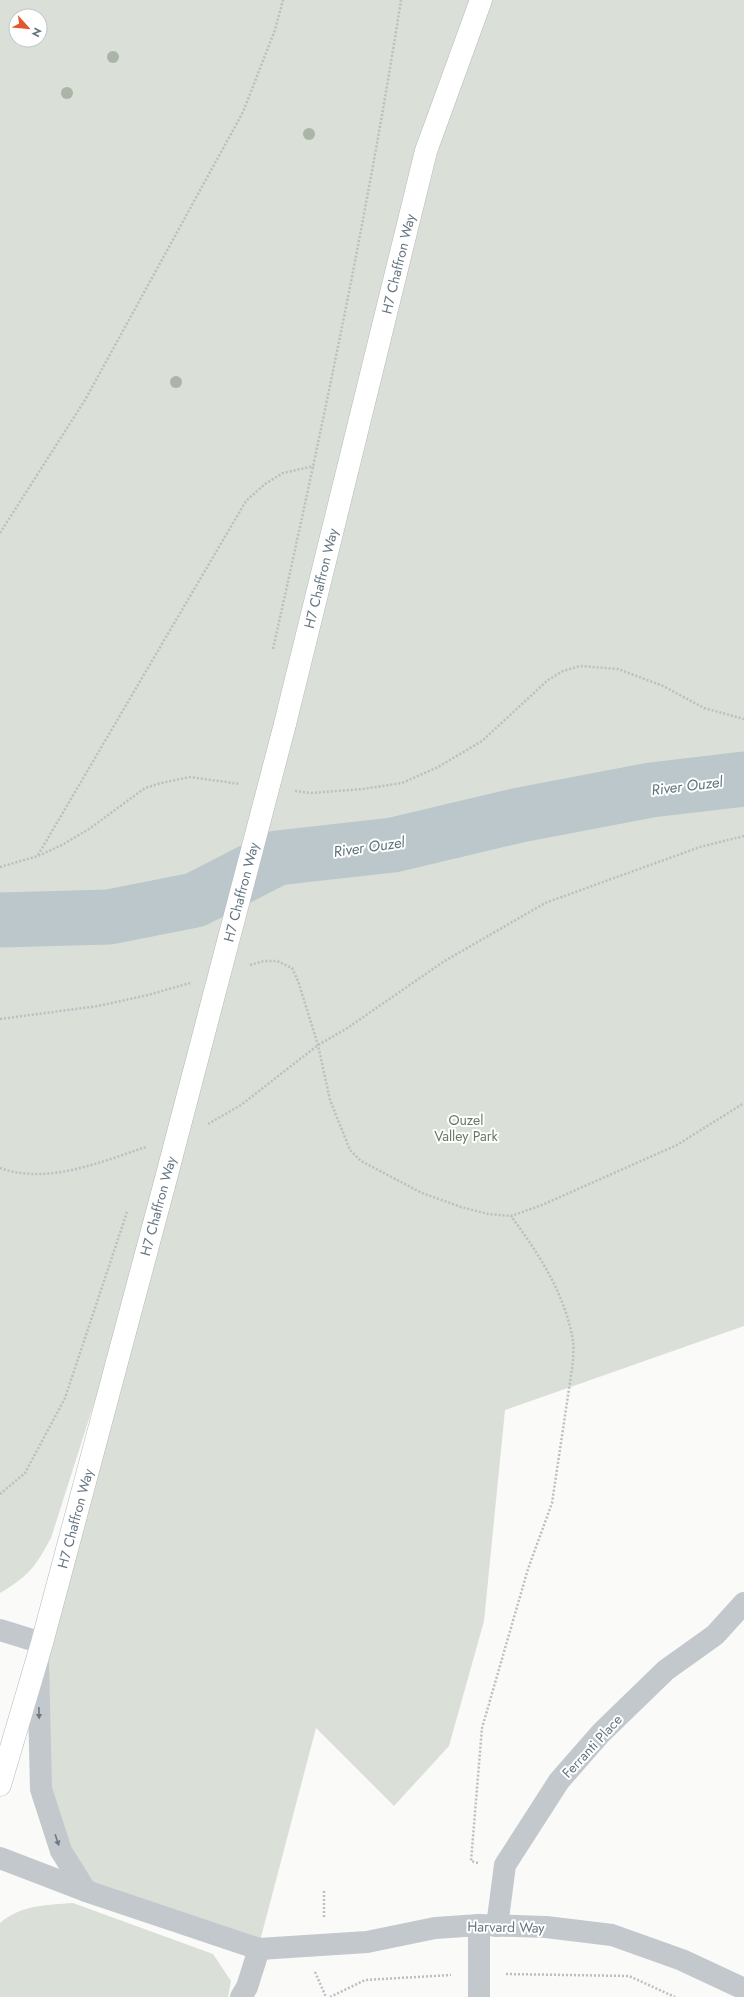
<svg xmlns="http://www.w3.org/2000/svg" width="744" height="1997" font-family="Jost,sans-serif">
	<style>
		.green { fill: #dadfd7; fill-rule: evenodd }
		.lines { fill: none; stroke-linecap: round; stroke-linejoin: round }
		.river { stroke: #bbc7cb; stroke-width: 55 }
		.secondary-casing { stroke: #b3babf; stroke-width: 23 }
		.path { stroke: #bbbfc2; stroke-width: 2.5; stroke-dasharray: 2 2; stroke-linecap: butt }
		.street { stroke: #c3c8cc; stroke-width: 22 }
		.secondary { stroke: #fff; stroke-width: 22 }
		.secondary-bridge-casing { stroke: #b3babf; stroke-width: 23; stroke-linecap: butt }
		.secondary-bridge { stroke: #fff; stroke-width: 22 }
		.tree { fill: #aab4a7 }
		.oneway { fill: #6a7a87 }
		.labels { text-anchor: middle; dominant-baseline: central; stroke-width: 4; stroke-linejoin: round; paint-order: stroke }
		.street-label { font-size: 14px; fill: #657683; stroke: #fff }
		.park-label { font-size: 14px; fill: #687a64; stroke: #fff }
		.water-label { font-size: 15px; font-style: italic; fill: #60757c; stroke: #fff }
	</style>
	<rect width="100%" height="100%" fill="#fafaf8"/>
	<g class="green">
		<path d="M0,0H744V1326L505,1410L484,1621L449,1746L394,1806L316,1728L260,1941L86,1891L41,1789L36,1637L158,1203L51,1538C35,1567 29,1576 0,1593ZM16,16H40V40H16Z"/>
		<path d="M73,1903L213,1954L231,1981L228,1997H0V1923C21,1905 46,1905 73,1903Z"/>
	</g>
	<g class="lines">
		<path class="river" d="M0,920L109,917L195,900L277,858L393,845L520,815L651,790L744,779"/>
		<defs>
			<g id="secondary">
				<path id="s1" d="M285,724L426,151L481,0"/>
				<path id="s2" d="M0,1785L42,1643L164,1186"/>
			</g>
		</defs>
		<use href="#secondary" class="secondary-casing"/>
		<g class="path">
			<path d="M0,533L85,400L243,112L275,30L283,0"/>
			<path d="M273,649C321,434 367,218 401,0"/>
			<path d="M295,791L311,793L363,789L402,783L438,767L482,741L548,680L563,671L580,666L618,669L663,686L704,708L744,719"/>
			<path d="M38,855L246,501L265,484L283,473L314,466"/>
			<path d="M0,867L38,856L62,845L89,829L145,788L161,783L190,777L240,784"/>
			<path d="M250,965L264,961H277L292,968L298,981L318,1045L330,1100L350,1150L361,1161L422,1193L461,1207L488,1214L511,1216L542,1205L677,1145L744,1103"/>
			<path d="M0,1019L98,1006L148,995L190,983"/>
			<path d="M208,1124L241,1105L318,1045L346,1029L443,962L545,903L700,847L744,836"/>
			<path d="M0,1168C47,1185 101,1162 146,1147"/>
			<path d="M0,1494L25,1473L65,1398L127,1212"/>
			<path d="M478,1863L471,1861L482,1728L528,1569L552,1503L573,1362C573,1355 574,1347 573,1341C565,1293 538,1253 511,1216"/>
			<path d="M324,1917V1889"/>
			<path d="M315,1972L326,1997"/>
			<path d="M506,1974L629,1976L675,1997"/>
			<path d="M330,1997L365,1980L451,1975"/>
		</g>
		<g class="street">
			<path d="M0,1630L42,1643"/>
			<path d="M38,1663L41,1789L61,1851L86,1891"/>
			<path d="M0,1858L86,1891L259,1949L367,1942L435,1928L479,1925L546,1927L612,1935L682,1960L744,1989"/>
			<path d="M479,1925V1997"/>
			<path d="M497,1926L505,1865L559,1781L601,1733L666,1670L715,1635L744,1603"/>
			<path d="M241,1997L247,1987L259,1949"/>
		</g>
		<use href="#secondary" class="secondary"/>
		<defs>
			<g id="secondary-bridge">
				<path id="s3" d="M164,1186L285,724"/>
			</g>
		</defs>
		<use href="#secondary-bridge" class="secondary-bridge-casing"/>
		<use href="#secondary-bridge" class="secondary-bridge"/>
	</g>
	<g class="tree">
		<circle cx="113" cy="57" r="6"/>
		<circle cx="67" cy="93" r="6"/>
		<circle cx="309" cy="134" r="6"/>
		<circle cx="176" cy="382" r="6"/>
	</g>
	<defs><path id="oneway-solid" d="M-6-.8H1V-3.2L6.5 0L1 3.2V.8H-6Z"/></defs>
	<g class="oneway">
		<use href="#oneway-solid" transform="translate(39 1713) rotate(89)"/>
		<use href="#oneway-solid" transform="translate(57 1840) rotate(72)"/>
	</g>
	<g class="labels">
		<g class="street-label">
			<text stroke="none"><textPath href="#s1" startOffset="474">H7 Chaffron Way</textPath></text>
			<text stroke="none"><textPath href="#s1" startOffset="150">H7 Chaffron Way</textPath></text>
			<text stroke="none"><textPath href="#s3" startOffset="304">H7 Chaffron Way</textPath></text>
			<text transform="translate(158 1206) rotate(-75)">H7 Chaffron Way</text>
			<text stroke="none"><textPath href="#s2" startOffset="277">H7 Chaffron Way</textPath></text>
			<text transform="translate(592 1746) rotate(-47)">Ferranti Place</text>
			<text transform="translate(506 1927) rotate(1)">Harvard Way</text>
		</g>
		<g class="park-label">
			<text x="466" y="1120">Ouzel<tspan x="466" dy="16">Valley Park</tspan></text>
		</g>
		<g class="water-label">
			<text transform="translate(687 786) rotate(-7)">River Ouzel</text>
			<text transform="translate(369 847) rotate(-8)">River Ouzel</text>
		</g>
	</g>
	<g transform="translate(28 28) rotate(117)"><circle r="19" fill="#ffffff" stroke="#c1c8cd"/>
	<path d="M0-3L7 15L0 10L-7 15Z" fill="#e4572e"/>
	<text y="-6" font-size="11" font-weight="bold" text-anchor="middle" fill="#657683">N</text>
	</g>
</svg>
